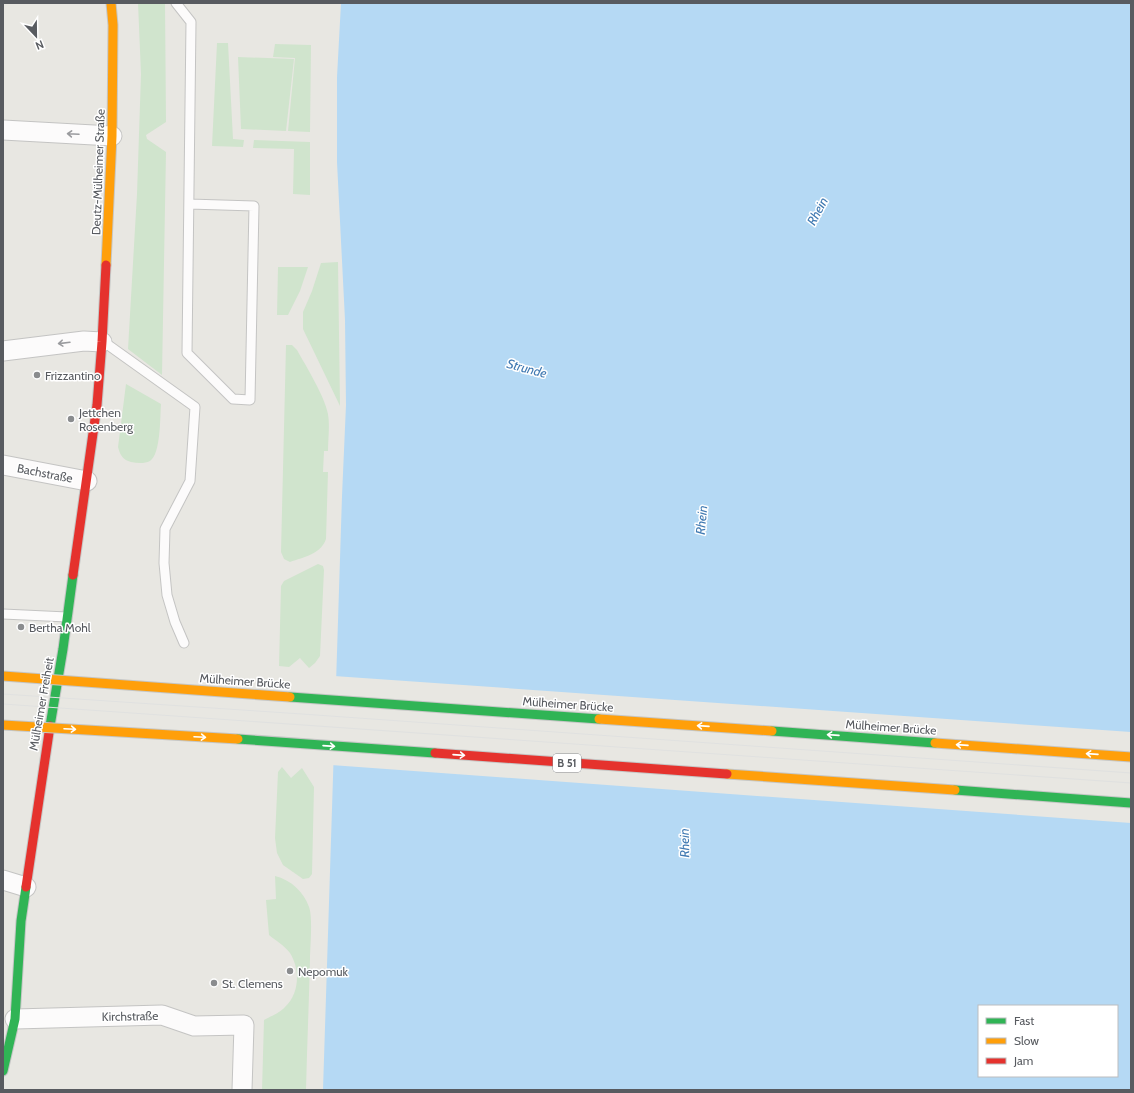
<svg xmlns="http://www.w3.org/2000/svg" width="1134" height="1093" font-family="Cabin,sans-serif">
	<style>
		.green { fill: #d0e4cd }
		.water { fill: #b5d9f4; fill-rule: evenodd }
		.pier { fill: #e8e7e2 }
		.lines { fill: none; stroke-linecap: round; stroke-linejoin: round }
		.lane-casing { stroke: #c4c4c3; stroke-width: 11 }
		.street-casing { stroke: #c4c4c3; stroke-width: 21 }
		.fast-casing { stroke: #c5c6c5; stroke-width: 11 }
		.slow-casing { stroke: #c5c6c5; stroke-width: 11 }
		.jam-casing { stroke: #c5c6c5; stroke-width: 11 }
		.lane { stroke: #fcfbfb; stroke-width: 9 }
		.street { stroke: #fcfbfb; stroke-width: 19 }
		.fast { stroke: #30b455; stroke-width: 9 }
		.slow { stroke: #ff9f0a; stroke-width: 9 }
		.jam { stroke: #e5322d; stroke-width: 9 }
		.tram { stroke: #e0e1e0; stroke-width: 1 }
		.fast-bridge-casing { stroke: #c5c6c5; stroke-width: 11; stroke-linecap: butt }
		.slow-bridge-casing { stroke: #c5c6c5; stroke-width: 11; stroke-linecap: butt }
		.jam-bridge-casing { stroke: #c5c6c5; stroke-width: 11; stroke-linecap: butt }
		.fast-bridge { stroke: #30b455; stroke-width: 9 }
		.slow-bridge { stroke: #ff9f0a; stroke-width: 9 }
		.jam-bridge { stroke: #e5322d; stroke-width: 9 }
		.oneway { stroke: #9a9b9e }
		.oneway2 { stroke: #fff }
		.poi-dot { fill: #8a8c8e; stroke: #fff; stroke-width: 1.5 }
		.labels { text-anchor: middle; dominant-baseline: central; stroke-width: 3; stroke-linejoin: round; paint-order: stroke }
		.shield { fill: #fff; stroke: #8a8c90; stroke-width: 1 }
		.shield-label { font-size: 11px; font-weight: bold; fill: #585b60 }
		.street-label { font-size: 12px; fill: #585b60; stroke: #fff }
		.poi-label { font-size: 12px; fill: #585b60; stroke: #fff; text-anchor: start }
		.water-label { font-size: 13px; font-style: italic; fill: #417ab2; stroke: #fff }
	</style>
	<rect width="100%" height="100%" fill="#e8e7e2"/>
	<g class="green">
		<path d="M138,3H165L166,122L146,135L147,139L166,152L162,375L128,349L137,194L141,74Z"/>
		<path d="M217,43H228L233,139L244,140L243,147L212,146Z"/>
		<path d="M275,44L311,45L310,132L288,131L295,58L273,57Z"/>
		<path d="M238,57L294,59L286,131L241,129Z"/>
		<path d="M254,140L310,142V195L293,194L294,149L253,148Z"/>
		<path d="M338,262L340,406L303,329V312L312,291L321,263Z"/>
		<path d="M278,267H308L300,291L288,315H277Z"/>
		<path d="M286,345H292L297,350C306,366 325,397 328,414C330,426 328,439 328,451H324L323,472H328L326,539C321,554 304,557 290,562L284,559L281,552Z"/>
		<path d="M126,384L161,404C160,416 161,454 150,461C144,464 137,463 131,462C123,460 120,455 118,447Z"/>
		<path d="M318,564L323,566L324,570L320,656L315,663L309,668L300,658L289,667L279,666L281,586L284,581Z"/>
		<path d="M282,767L291,778L302,768L314,787L312,874L309,878L303,879L283,865L277,853L275,838L278,772Z"/>
		<path d="M275,876C291,880 304,892 309,907C313,917 310,948 310,959C309,1003 307,1046 306,1090H262L264,1020C271,1016 280,1013 285,1007C300,993 300,969 290,953C285,946 275,940 269,935L266,900L276,899Z"/>
	</g>
	<path class="water" d="M341,3H1131V1090H323L342,496L346,405L345,320L337,162V77ZM979,1006H1117V1076H979Z"/>
	<path class="pier" d="M334,676L1131,732V823L331,765Z"/>
	<g class="lines">
		<defs>
			<g id="lane">
				<path d="M176,3L191,22L187,353L233,399L250,400L254,206L189,204"/>
				<path d="M104,342L195,407L190,481L165,529L164,563L167,595L175,622L184,643"/>
				<path d="M3,614L67,617"/>
			</g>
			<g id="street">
				<path d="M3,130L112,136"/>
				<path d="M3,351L84,341L102,342"/>
				<path d="M3,465L87,481"/>
				<path d="M3,880L26,887"/>
				<path d="M15,1019L162,1015L194,1026L244,1025L242,1090"/>
			</g>
			<g id="fast">
				<path d="M50,726L63,649L73,575"/>
				<path d="M3,1071L15,1019L21,921L26,887"/>
			</g>
			<path id="slow" d="M106,265L112,136L113,25L111,3"/>
			<g id="jam">
				<path d="M73,575L97,405L102,342L106,265"/>
				<path d="M26,887L50,726"/>
			</g>
		</defs>
		<use href="#lane" class="lane-casing"/>
		<use href="#street" class="street-casing"/>
		<use href="#fast" class="fast-casing"/>
		<use href="#slow" class="slow-casing"/>
		<use href="#jam" class="jam-casing"/>
		<use href="#lane" class="lane"/>
		<use href="#street" class="street"/>
		<use href="#fast" class="fast"/>
		<use href="#slow" class="slow"/>
		<use href="#jam" class="jam"/>
		<g class="tram">
			<path d="M3,694L302,714L1131,773"/>
			<path d="M3,704L1131,783"/>
		</g>
		<defs>
			<g id="fast-bridge">
				<path d="M290,697L599,719"/>
				<path d="M772,731L935,743"/>
				<path d="M238,739L435,753"/>
				<path d="M955,790L1131,803"/>
			</g>
			<g id="slow-bridge">
				<path d="M3,676L290,697"/>
				<path d="M599,719L772,731"/>
				<path d="M3,725L238,739"/>
				<path d="M935,743L1131,757"/>
				<path d="M727,774L955,790"/>
			</g>
			<path id="jam-bridge" d="M435,753L727,774"/>
		</defs>
		<use href="#fast-bridge" class="fast-bridge-casing"/>
		<use href="#slow-bridge" class="slow-bridge-casing"/>
		<use href="#jam-bridge" class="jam-bridge-casing"/>
		<use href="#fast-bridge" class="fast-bridge"/>
		<use href="#slow-bridge" class="slow-bridge"/>
		<use href="#jam-bridge" class="jam-bridge"/>
	</g>
	<defs><path id="oneway-shaft" d="M-6 0H5M1.5-3L5.5 0L1.5 3" fill="none" stroke-width="1.6" stroke-linecap="round" stroke-linejoin="round"/></defs>
	<g class="oneway">
		<use href="#oneway-shaft" transform="translate(73 134) rotate(-177)"/>
		<use href="#oneway-shaft" transform="translate(64 343) rotate(173)"/>
	</g>
	<g class="oneway2">
		<use href="#oneway-shaft" transform="translate(703 726) rotate(-176)"/>
		<use href="#oneway-shaft" transform="translate(70 729) rotate(3)"/>
		<use href="#oneway-shaft" transform="translate(833 735) rotate(-176)"/>
		<use href="#oneway-shaft" transform="translate(200 737) rotate(3)"/>
		<use href="#oneway-shaft" transform="translate(962 745) rotate(-176)"/>
		<use href="#oneway-shaft" transform="translate(329 746) rotate(4)"/>
		<use href="#oneway-shaft" transform="translate(1092 754) rotate(-176)"/>
		<use href="#oneway-shaft" transform="translate(459 755) rotate(4)"/>
	</g>
	<g class="poi-dot">
		<circle cx="37" cy="375" r="4"/>
		<circle cx="71" cy="419" r="4"/>
		<circle cx="21" cy="627" r="4"/>
		<circle cx="290" cy="971" r="4"/>
		<circle cx="214" cy="983" r="4"/>
	</g>
	<g class="labels">
		<rect class="shield" x="553" y="754" width="28" height="18" rx="3"/>
		<g class="shield-label">
			<text x="567" y="763">B 51</text>
		</g>
		<g class="street-label">
			<text transform="translate(98 172) rotate(-88)">Deutz-Mülheimer Straße</text>
			<text transform="translate(45 473) rotate(11)">Bachstraße</text>
			<text transform="translate(245 681) rotate(4)">Mülheimer Brücke</text>
			<text transform="translate(41 704) rotate(-80)">Mülheimer Freiheit</text>
			<text transform="translate(568 704) rotate(4)">Mülheimer Brücke</text>
			<text transform="translate(891 727) rotate(4)">Mülheimer Brücke</text>
			<text transform="translate(130 1016) rotate(-1)">Kirchstraße</text>
		</g>
		<g class="poi-label">
			<text x="45" y="375">Frizzantino</text>
			<text x="79" y="412">Jettchen<tspan x="79" dy="14">Rosenberg</tspan></text>
			<text x="29" y="627">Bertha Mohl</text>
			<text x="298" y="971">Nepomuk</text>
			<text x="222" y="983">St. Clemens</text>
		</g>
		<g class="water-label">
			<text transform="translate(817 211) rotate(-62)">Rhein</text>
			<text transform="translate(527 368) rotate(15)">Strunde</text>
			<text transform="translate(701 520) rotate(-85)">Rhein</text>
			<text transform="translate(684 843) rotate(-91)">Rhein</text>
		</g>
	</g>
	<rect width="1134" height="1093" fill="none" stroke="#585b60" stroke-width="8"/>
	<rect x="978" y="1005" width="140" height="72" fill="#ffffff" stroke="#bcbdbf"/>
	<rect x="986" y="1018" width="20" height="6" fill="#30b455" stroke="#bcbdbf"/>
	<text x="1014" y="1025" font-size="12" fill="#585b60">Fast</text>
	<rect x="986" y="1038" width="20" height="6" fill="#ff9f0a" stroke="#bcbdbf"/>
	<text x="1014" y="1045" font-size="12" fill="#585b60">Slow</text>
	<rect x="986" y="1058" width="20" height="6" fill="#e5322d" stroke="#bcbdbf"/>
	<text x="1014" y="1065" font-size="12" fill="#585b60">Jam</text>
	<g transform="translate(36 36) rotate(158)" stroke="#ffffff" stroke-width="3" paint-order="stroke">
	<path d="M0-3L7 15L0 10L-7 15Z" fill="#585b60"/>
	<text y="-6" font-size="11" font-weight="bold" text-anchor="middle" fill="#585b60">N</text>
	</g>
</svg>
